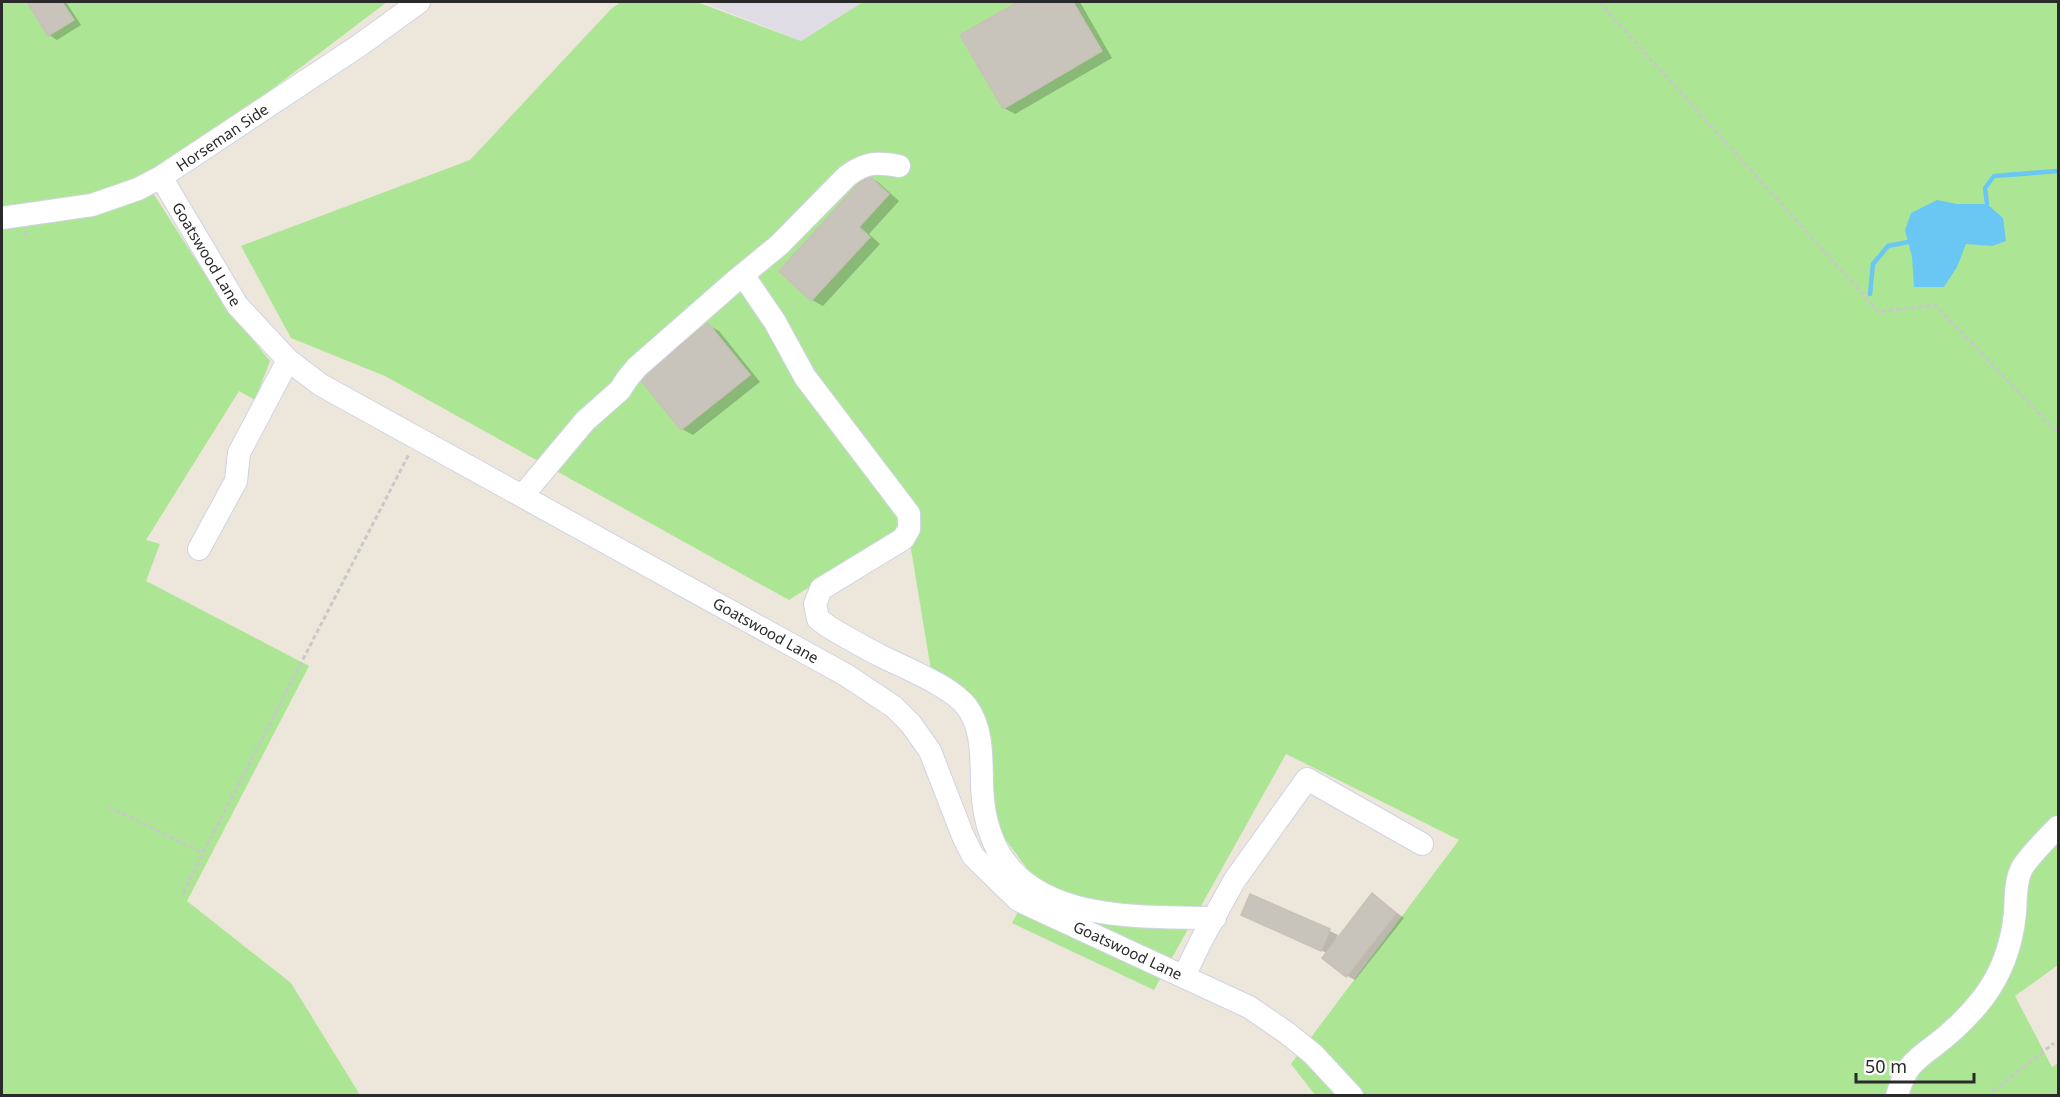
<svg xmlns="http://www.w3.org/2000/svg" width="2060" height="1097" font-family="'Noto Sans',sans-serif">
	<style>
		.industrial { fill: #dfdce5 }
		.green { fill: #ace695 }
		.water { fill: #6ac7f3 }
		.shadow { fill: #0003 }
		.lines { fill: none; stroke-linecap: round; stroke-linejoin: round }
		.stream { stroke: #6ac7f3; stroke-width: 4.5 }
		.building { fill: #c8c3bb; stroke: #c8c2b5; stroke-width: 1.5 }
		.minor-casing { stroke: #d0d3e4; stroke-width: 24 }
		.path { stroke: #c8c8c8; stroke-width: 3; stroke-dasharray: 4.5 3; stroke-linecap: butt }
		.minor { stroke: #fff; stroke-width: 22 }
		.labels { text-anchor: middle; dominant-baseline: central; stroke-width: 4.5; stroke-linejoin: round; paint-order: stroke }
		.street-label { font-size: 15px; fill: #2a2a2a; stroke: #fff }
	</style>
	<rect width="100%" height="100%" fill="#ede6db"/>
	<path class="industrial" d="M703,2H863L801,41Z"/>
	<g class="green">
		<path d="M2,2H387L156,177L83,202L2,213Z"/>
		<path d="M621,2H697L801,41L863,2H2058V965L2015,996L2052,1067L2058,1063V1095H1315L1291,1064L1459,840L1286,754L1154,990L1012,923L1035,879L990,819L992,749L980,706L931,670L907,525L789,600L385,376L291,338L241,246L470,160L611,9Z"/>
		<path d="M149,187L223,302L270,361L255,400L239,391L146,540L160,544L146,581L309,666L187,901L291,983L360,1095H2V225Z"/>
	</g>
	<path class="water" d="M1937,200L1957,204H1987L2003,218L2006,241L1992,246L1966,244L1957,267L1944,287H1914L1912,257L1905,230L1911,213Z"/>
	<g class="shadow">
		<path d="M28,2H66L81,25L57,40L49,35Z"/>
		<path d="M1021,2H1080L1112,58L1015,114L1004,108L962,36Z"/>
		<path d="M867,176L878,182L899,201L869,234L880,244L823,306L812,300L781,271Z"/>
		<path d="M708,325L719,331L760,382L693,435L682,429Z"/>
		<path d="M1251,896L1330,931L1338,935L1335,941L1380,900L1404,918L1355,980L1347,976L1327,953L1251,919Z"/>
	</g>
	<g class="lines">
		<g class="stream">
			<path d="M1987,204L1985,188L1994,176L2058,171"/>
			<path d="M1870,294L1873,264L1888,246L1908,242"/>
		</g>
	</g>
	<g class="building">
		<path d="M27,2H62L74,20L48,36Z"/>
		<path d="M1018,2H1073L1102,51L1003,109L960,35Z"/>
		<path d="M867,174L889,194L859,227L870,237L811,301L779,271Z"/>
		<path d="M708,323L750,375L681,430L639,378Z"/>
		<path d="M1372,893L1396,913L1346,977L1322,958Z"/>
		<path d="M1250,894L1330,929L1321,951L1241,915Z"/>
	</g>
	<g class="lines">
		<defs>
			<g id="minor">
				<path d="M161,177L237,305L288,360L321,385L846,675L894,707L911,724L930,751L963,836L973,856L1018,900L1249,1007L1287,1033L1313,1054L1352,1096"/>
				<path d="M2,218L92,205L138,189L161,177L360,45L419,2"/>
				<path d="M743,275L775,322L805,377L909,514V529L903,539L821,589L815,604L818,619L829,627C846,637 863,647 881,656C905,668 951,686 967,707C986,733 980,770 983,800C996,922 1120,917 1215,918"/>
				<path d="M523,495L585,421L620,390L627,379L637,367L734,282L779,245L847,176C866,162 876,162 899,166"/>
				<path d="M199,549L236,481L239,453L288,360"/>
				<path d="M1184,976L1201,941L1234,881L1307,779L1422,844"/>
				<path d="M1897,1096C1904,1069 1913,1061 1934,1046C1951,1033 1970,1015 1983,998C2002,973 2012,944 2015,913C2016,899 2015,881 2022,868C2027,859 2050,835 2058,827"/>
			</g>
		</defs>
		<use href="#minor" class="minor-casing"/>
		<g class="path">
			<path d="M1599,2L1879,312L1935,305L2058,433"/>
			<path d="M25,231V239"/>
			<path d="M109,807L203,853L409,454"/>
			<path d="M183,893L203,853"/>
			<path d="M1987,1096L2054,1043"/>
		</g>
		<use href="#minor" class="minor"/>
	</g>
	<g class="labels">
		<g class="street-label">
			<text transform="translate(222 137) rotate(-34)">Horseman Side</text>
			<text transform="translate(207 254) rotate(59)">Goatswood Lane</text>
			<text transform="translate(766 630) rotate(29)">Goatswood Lane</text>
			<text transform="translate(1128 950) rotate(25)">Goatswood Lane</text>
		</g>
	</g>
	<rect width="2060" height="1097" fill="none" stroke="#2a2a2a" stroke-width="6"/>
	<path d="M1856 1073v9h118v-9" fill="none" stroke="#2a2a2a" stroke-width="3"/>
	<text x="1865" y="1073" font-size="18" fill="#2a2a2a" stroke="#ffffff" stroke-width="4.5" paint-order="stroke">50 m</text>
</svg>
